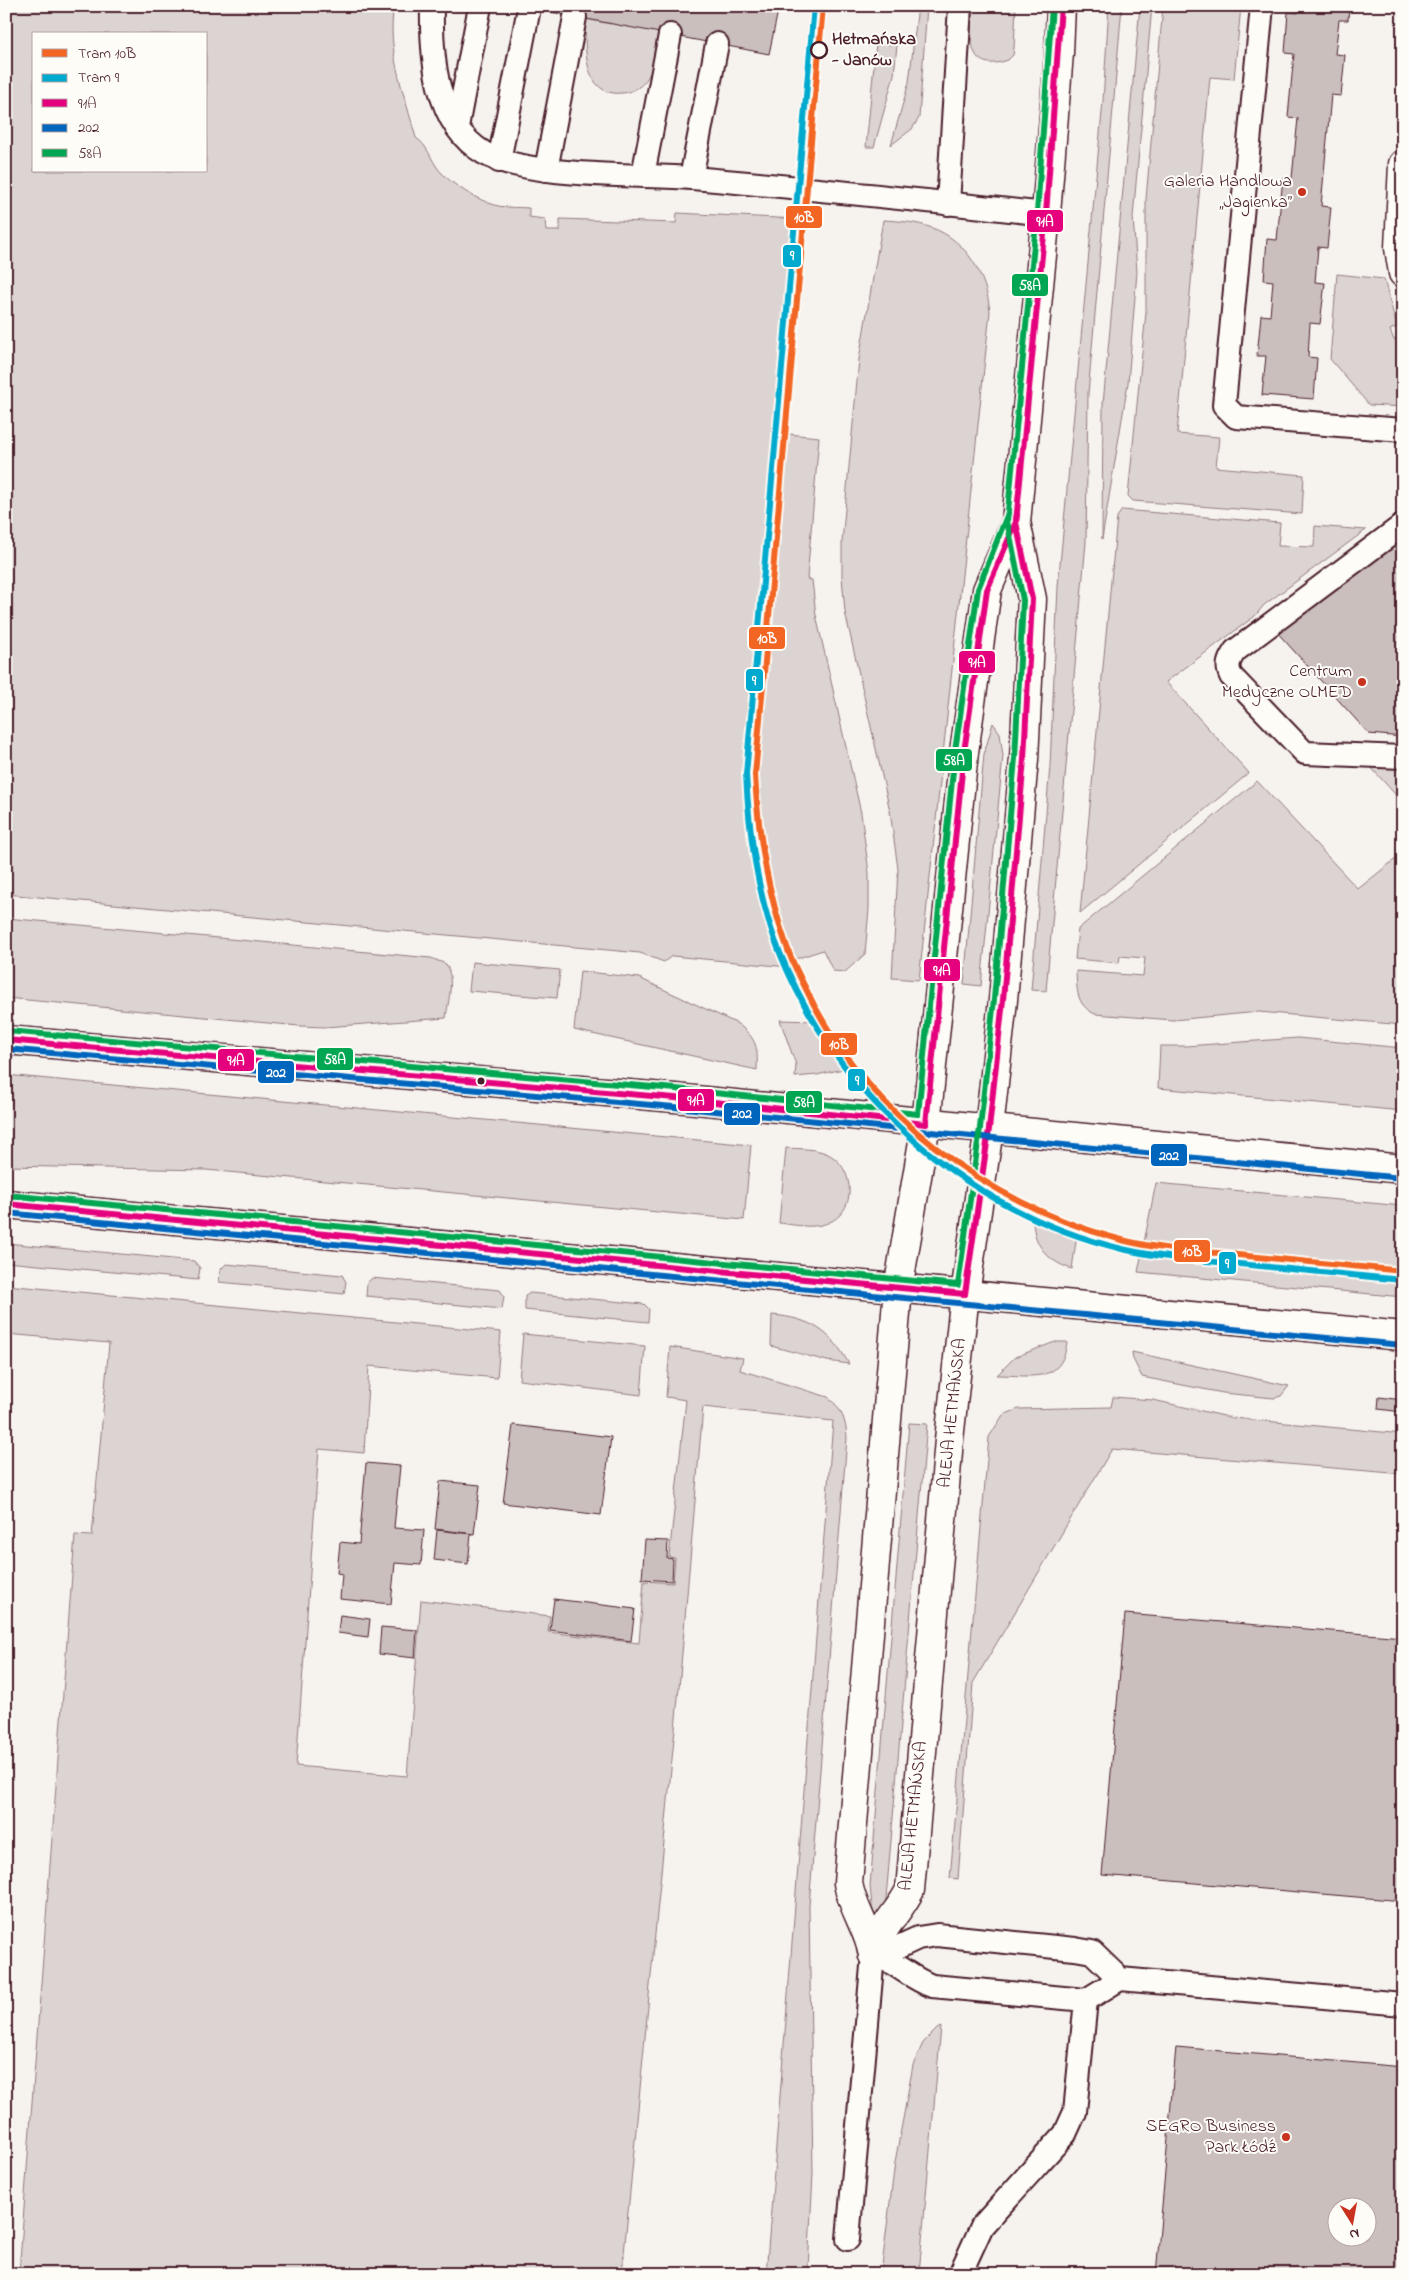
<svg xmlns="http://www.w3.org/2000/svg" width="1409" height="2280" font-family="'Indie Flower',sans-serif">
	<style>
		.green { fill: #dcd4d2; stroke: #937a7e; fill-rule: evenodd }
		.building { fill: #cbbfbe; stroke: #4a1f2b; fill-rule: evenodd }
		.lines { fill: none; stroke-linecap: round; stroke-linejoin: round }
		.lane-casing { stroke: #4a1f2b; stroke-width: 26 }
		.street-casing { stroke: #4a1f2b; stroke-width: 31 }
		.secondary-casing { stroke: #4a1f2b; stroke-width: 31 }
		.lane { stroke: #fdfcf7; stroke-width: 22 }
		.street { stroke: #fdfcf7; stroke-width: 28 }
		.secondary { stroke: #fdfcf7; stroke-width: 28 }
		.bus-1-casing { stroke: #fdfcf7; stroke-width: 10 }
		.bus-2-casing { stroke: #fdfcf7; stroke-width: 10 }
		.bus-3-casing { stroke: #fdfcf7; stroke-width: 10 }
		.bus-1 { stroke: #e5007d; stroke-width: 6 }
		.bus-2 { stroke: #0065bd; stroke-width: 6 }
		.bus-3 { stroke: #00a651; stroke-width: 6 }
		.tram-1-casing { stroke: #fdfcf7; stroke-width: 10 }
		.tram-2-casing { stroke: #fdfcf7; stroke-width: 10 }
		.tram-1 { stroke: #f26522; stroke-width: 6 }
		.tram-2 { stroke: #00a9ce; stroke-width: 6 }
		.stop-dot { fill: #fdfcf7; stroke: #4a1f2b; stroke-width: 2.5 }
		.poi-dot { fill: #c8321e; stroke: #fdfcf7; stroke-width: 2 }
		.bus-dot { fill: #4a1f2b; stroke: #fdfcf7; stroke-width: 2 }
		.labels { text-anchor: middle; dominant-baseline: central; stroke-width: 4; stroke-linejoin: round; paint-order: stroke }
		.stop-label { font-size: 18px; font-weight: bold; fill: #4a1f2b; stroke: #fdfcf7; text-anchor: start }
		.poi-label { font-size: 18px; fill: #4a1f2b; stroke: #fdfcf7; text-anchor: end }
		.street-label { font-size: 18px; fill: #4a1f2b; stroke: #fdfcf7 }
		.line-badge { stroke: #fdfcf7; stroke-width: 2 }
		.badge-label { font-size: 14px; text-anchor: middle; font-weight: bold; fill: #fff }
	</style>
	<rect width="100%" height="100%" fill="#f6f3ef"/>
	<filter id="ink" filterUnits="userSpaceOnUse"><feTurbulence type="fractalNoise" baseFrequency=".02" numOctaves="2"/><feDisplacementMap in="SourceGraphic" scale="10" xChannelSelector="R" yChannelSelector="G"/><feConvolveMatrix kernelMatrix="1 2 1 2 8 2 1 2 1" color-interpolation-filters="sRGB"/></filter>
	<g filter="url(#ink)">
		<g class="green">
			<path d="M6,6H394C386,51 405,95 416,138C427,144 431,160 439,170C453,186 477,200 498,206C508,208 519,207 529,208V217L545,219L546,231H560V219L676,223L677,213L797,219L778,433L819,437L807,579L812,580L816,615L861,813L869,873V909L865,954L845,972L833,971L823,950L786,962L788,967L672,956L664,962L640,953L6,894ZM34,34H206V171H34Z"/>
			<path d="M615,6H664C660,27 658,60 648,77C643,86 633,92 623,93C583,98 584,46 586,19L611,24Z"/>
			<path d="M918,6H927L919,118L912,129L891,145L909,82Z"/>
			<path d="M973,6H1016L1014,48L1013,55L1008,60C964,75 971,33 973,6Z"/>
			<path d="M1109,6H1122L1088,394L1086,542L1046,991L1031,990L1050,766L1058,586L1103,101Z"/>
			<path d="M1140,6H1152L1133,217L1137,272L1128,383L1102,539L1103,404Z"/>
			<path d="M1163,6H1241L1234,79L1210,77L1177,434L1219,437L1216,467L1304,475L1302,514L1133,501L1128,496L1146,312V199Z"/>
			<path d="M876,44L897,45L894,75L874,147H866Z"/>
			<path d="M883,220C900,221 917,222 932,228C967,240 987,277 990,312L919,980L892,978L898,869L890,811L845,612L842,577V542L859,359Z"/>
			<path d="M1337,274L1384,279L1397,327L1390,330L1394,340L1400,337L1403,344V407L1369,405L1330,359Z"/>
			<path d="M1122,510L1280,523L1278,546L1314,547L1315,526L1366,530L1264,605L1255,616L1166,682L1249,773L1080,913L1117,517Z"/>
			<path d="M993,723L1000,733L1003,756L981,986L964,984L984,754Z"/>
			<path d="M1367,763L1403,766V803Z"/>
			<path d="M1257,781L1358,889L1403,853V1025L1259,1012L1173,1020L1095,1014C1076,1005 1077,990 1076,971L1143,976L1145,958L1120,956L1119,963L1075,959L1078,929Z"/>
			<path d="M6,918L431,958L446,964C455,980 448,1001 446,1018L325,1027L299,1026L6,998Z"/>
			<path d="M472,962L560,970L557,998L469,991Z"/>
			<path d="M580,971L639,978L738,1024C757,1039 758,1047 757,1070L574,1030Z"/>
			<path d="M780,1020L816,1021L847,1068L817,1075L795,1077L796,1065Z"/>
			<path d="M1298,1038L1403,1048V1111L1158,1088L1160,1046H1186Z"/>
			<path d="M6,1075L751,1145L744,1220L206,1170L6,1166Z"/>
			<path d="M786,1148C800,1149 815,1148 828,1154C853,1166 858,1207 832,1221C815,1230 797,1225 779,1223Z"/>
			<path d="M1156,1183L1403,1206V1297L1138,1272Z"/>
			<path d="M1033,1216L1077,1234L1072,1269C1046,1261 1032,1243 1033,1216Z"/>
			<path d="M6,1243L194,1261L200,1268L198,1280L6,1262Z"/>
			<path d="M226,1264L342,1275L346,1282L344,1294L219,1282L220,1270Z"/>
			<path d="M372,1278L500,1290L504,1296L502,1309L366,1296L367,1283Z"/>
			<path d="M6,1285L501,1332L497,1378L369,1366L364,1453L319,1449L296,1766L407,1776L421,1600L550,1616L548,1632L639,1643L644,1581L673,1583L675,1558L669,1557L686,1400L666,1397L670,1347L743,1358L740,1370L828,1397C842,1409 846,1420 847,1438L809,1906L813,2174L808,2269L862,2274H766L833,1421L703,1407L680,1677L622,2274H19L75,1535L92,1536L109,1343L6,1334Z"/>
			<path d="M530,1293L644,1304L649,1309L648,1322L525,1310V1296Z"/>
			<path d="M772,1315C810,1318 831,1331 849,1364L827,1361L771,1346Z"/>
			<path d="M523,1334L645,1346L641,1395L519,1380Z"/>
			<path d="M1055,1342H1067C1062,1385 1030,1375 997,1375L1015,1357Z"/>
			<path d="M1132,1352L1289,1386L1281,1396L1274,1398L1223,1393L1142,1377L1133,1359Z"/>
			<path d="M1113,1397L1153,1400L1233,1418L1403,1434V1474L1112,1449L973,1683L958,1879L950,1878L989,1437L1003,1415L1019,1409L1111,1407Z"/>
			<path d="M909,1423L927,1424L885,1910L873,1916L870,1886L874,1839Z"/>
			<path d="M941,2027L919,2274H881L895,2162L913,2065L923,2043L937,2029Z"/>
		</g>
		<g class="building">
			<path d="M519,6H779L769,54Z"/>
			<path d="M1299,6H1349L1348,20H1339L1335,54L1345,55L1341,96L1331,95L1321,206L1331,207L1327,248L1318,247L1315,282L1325,283L1320,324L1310,323L1308,357L1317,358L1314,399L1262,395L1266,356H1257L1261,315L1270,316L1273,281L1264,280L1267,239L1277,240L1283,177L1292,178L1298,118L1288,117L1294,54L1285,53L1288,12L1298,13Z"/>
			<path d="M1403,537V737L1369,734L1275,630Z"/>
			<path d="M1379,1397L1403,1400V1412L1378,1409Z"/>
			<path d="M513,1425L611,1437L601,1515L503,1503Z"/>
			<path d="M366,1463L400,1466L394,1528L424,1530L421,1565L395,1563L391,1604L340,1599L342,1574L337,1573L340,1542L359,1544Z"/>
			<path d="M440,1481L480,1485L474,1534L435,1529Z"/>
			<path d="M437,1530L471,1534L468,1564L434,1560Z"/>
			<path d="M645,1540L668,1541L667,1558L673,1559L672,1581L642,1579Z"/>
			<path d="M554,1599L635,1609L631,1641L550,1630Z"/>
			<path d="M1125,1614L1403,1637V1901L1102,1875Z"/>
			<path d="M340,1615L370,1619L368,1637L338,1633Z"/>
			<path d="M381,1627L417,1630L415,1658L379,1654Z"/>
			<path d="M1176,2047L1403,2067V2274H1156ZM1336,2208H1366V2238H1336Z"/>
		</g>
		<g class="lines">
			<defs>
				<g id="lane">
					<path d="M432,6C431,56 435,124 484,153C526,178 639,174 692,178C810,188 928,201 1046,214"/>
					<path d="M1262,6L1224,405L1236,417L1403,430"/>
					<path d="M457,127L480,6"/>
					<path d="M499,161L529,8"/>
					<path d="M546,170L575,17"/>
					<path d="M643,175L670,35"/>
					<path d="M691,178L717,44"/>
					<path d="M948,204L960,6"/>
					<path d="M1403,525L1235,651C1229,660 1226,666 1231,676L1305,753L1403,757"/>
					<path d="M873,1955L892,1950L918,1938L937,1935L1075,1949L1092,1952L1120,1979L1403,2004"/>
					<path d="M873,1955C895,1961 910,1978 932,1986L1086,2000L1075,2112L1065,2134L982,2226L960,2274"/>
					<path d="M1086,2000L1120,1979"/>
					<path d="M848,2239L873,1955"/>
				</g>
				<g id="street">
					<path d="M1403,164L1399,248L1403,273"/>
					<path d="M873,1955C880,1927 898,1914 910,1890L949,1440L965,1294"/>
					<path d="M873,1955C869,1929 852,1909 848,1883L898,1289"/>
				</g>
				<g id="secondary">
					<path d="M6,1040L675,1098L1403,1169"/>
					<path d="M6,1204L1403,1336"/>
					<path d="M898,1289L926,1124L964,752L987,590L1016,522"/>
					<path d="M965,1294L989,1129L1003,1000L1024,759L1032,599L1016,522L1046,214L1059,53L1061,6"/>
				</g>
			</defs>
			<use href="#lane" class="lane-casing"/>
			<use href="#street" class="street-casing"/>
			<use href="#secondary" class="secondary-casing"/>
			<use href="#lane" class="lane"/>
			<use href="#street" class="street"/>
			<use href="#secondary" class="secondary"/>
			<defs>
				<g id="bus-1">
					<path d="M6,1040L675,1098L926,1124"/>
					<path d="M926,1124L964,752L987,590L1016,522L1017,514"/>
					<path d="M6,1204L965,1294"/>
					<path d="M965,1294L989,1129L1003,1000L1024,759L1032,599L1016,522L1046,214L1061,6"/>
				</g>
				<g id="bus-2">
					<path d="M6,1049L674,1107L1402,1178"/>
					<path d="M6,1213L1402,1345"/>
				</g>
				<g id="bus-3">
					<path d="M7,1031L676,1089L918,1114L955,751L978,589L1008,513"/>
					<path d="M7,1195L958,1285L980,1128L994,999L1015,758L1023,600L1007,521L1037,213L1052,6"/>
				</g>
			</defs>
			<use href="#bus-1" class="bus-1-casing"/>
			<use href="#bus-2" class="bus-2-casing"/>
			<use href="#bus-3" class="bus-3-casing"/>
			<use href="#bus-1" class="bus-1"/>
			<use href="#bus-2" class="bus-2"/>
			<use href="#bus-3" class="bus-3"/>
			<defs>
				<path id="tram-1" d="M823,6L755,775C758,834 767,891 787,947C791,960 798,973 804,985C864,1113 987,1204 1122,1240C1156,1249 1193,1251 1228,1254C1286,1260 1344,1265 1403,1271"/>
				<path id="tram-2" d="M814,6L746,774C749,835 757,897 780,953C839,1099 969,1212 1122,1249C1157,1257 1193,1260 1229,1263C1287,1269 1344,1274 1402,1280"/>
			</defs>
			<use href="#tram-1" class="tram-1-casing"/>
			<use href="#tram-2" class="tram-2-casing"/>
			<use href="#tram-1" class="tram-1"/>
			<use href="#tram-2" class="tram-2"/>
		</g>
	</g>
	<circle class="stop-dot" cx="819" cy="50" r="8"/>
	<g class="poi-dot">
		<circle cx="1302" cy="192" r="5"/>
		<circle cx="1362" cy="682" r="5"/>
		<circle cx="1286" cy="2137" r="5"/>
	</g>
	<circle class="bus-dot" cx="481" cy="1081" r="4.5"/>
	<g class="labels">
		<g class="stop-label">
			<text x="832" y="40">Hetmańska<tspan x="832" dy="21">- Janów</tspan></text>
		</g>
		<g class="poi-label">
			<text x="1292" y="182">Galeria Handlowa<tspan x="1292" dy="21">„Jagienka”</tspan></text>
			<text x="1352" y="672">Centrum<tspan x="1352" dy="21">Medyczne OLMED</tspan></text>
			<text x="1276" y="2127">SEGRO Business<tspan x="1276" dy="21">Park Łódź</tspan></text>
		</g>
		<g class="street-label">
			<text transform="translate(953 1413) rotate(-84)">ALEJA HETMAŃSKA</text>
			<text transform="translate(914 1816) rotate(-84)">ALEJA HETMAŃSKA</text>
		</g>
	</g>
	<g class="line-badge">
		<rect x="785" y="205" width="38" height="24" rx="5" fill="#f26522"/>
		<rect x="1026" y="209" width="38" height="24" rx="5" fill="#e5007d"/>
		<rect x="782" y="244" width="20" height="24" rx="5" fill="#00a9ce"/>
		<rect x="1011" y="273" width="38" height="24" rx="5" fill="#00a651"/>
		<rect x="748" y="626" width="38" height="24" rx="5" fill="#f26522"/>
		<rect x="958" y="650" width="38" height="24" rx="5" fill="#e5007d"/>
		<rect x="745" y="668" width="19" height="24" rx="5" fill="#00a9ce"/>
		<rect x="935" y="748" width="38" height="24" rx="5" fill="#00a651"/>
		<rect x="923" y="958" width="38" height="24" rx="5" fill="#e5007d"/>
		<rect x="820" y="1032" width="38" height="24" rx="5" fill="#f26522"/>
		<rect x="316" y="1047" width="38" height="24" rx="5" fill="#00a651"/>
		<rect x="217" y="1048" width="38" height="24" rx="5" fill="#e5007d"/>
		<rect x="257" y="1060" width="38" height="24" rx="5" fill="#0065bd"/>
		<rect x="847" y="1068" width="19" height="24" rx="5" fill="#00a9ce"/>
		<rect x="677" y="1088" width="38" height="24" rx="5" fill="#e5007d"/>
		<rect x="785" y="1090" width="38" height="24" rx="5" fill="#00a651"/>
		<rect x="723" y="1102" width="38" height="24" rx="5" fill="#0065bd"/>
		<rect x="1150" y="1143" width="38" height="24" rx="5" fill="#0065bd"/>
		<rect x="1173" y="1239" width="38" height="24" rx="5" fill="#f26522"/>
		<rect x="1218" y="1251" width="19" height="24" rx="5" fill="#00a9ce"/>
	</g>
	<g class="badge-label">
		<text x="804" y="222">10B</text>
		<text x="1045" y="226">91A</text>
		<text x="792" y="260">9</text>
		<text x="1030" y="290">58A</text>
		<text x="767" y="643">10B</text>
		<text x="977" y="667">91A</text>
		<text x="754" y="685">9</text>
		<text x="954" y="765">58A</text>
		<text x="942" y="975">91A</text>
		<text x="839" y="1049">10B</text>
		<text x="335" y="1064">58A</text>
		<text x="236" y="1065">91A</text>
		<text x="276" y="1077">202</text>
		<text x="857" y="1085">9</text>
		<text x="696" y="1105">91A</text>
		<text x="804" y="1107">58A</text>
		<text x="742" y="1118">202</text>
		<text x="1169" y="1160">202</text>
		<text x="1192" y="1256">10B</text>
		<text x="1227" y="1268">9</text>
	</g>
	<rect width="1409" height="2280" fill="none" stroke="#fdfcf7" stroke-width="25"/>
	<rect x="12" y="12" width="1384" height="2255" fill="none" stroke="#4a1f2b" stroke-width="2" filter="url(#ink)"/>
	<rect x="32" y="32" width="175" height="140" fill="#fdfcf7" stroke="#b5a4a5"/>
	<rect x="42" y="49" width="25" height="8" fill="#f26522" stroke="#b5a4a5"/>
	<text x="78" y="58" font-size="15" fill="#4a1f2b">Tram 10B</text>
	<rect x="42" y="74" width="25" height="8" fill="#00a9ce" stroke="#b5a4a5"/>
	<text x="78" y="82" font-size="15" fill="#4a1f2b">Tram 9</text>
	<rect x="42" y="99" width="25" height="8" fill="#e5007d" stroke="#b5a4a5"/>
	<text x="78" y="108" font-size="15" fill="#4a1f2b">91A</text>
	<rect x="42" y="124" width="25" height="8" fill="#0065bd" stroke="#b5a4a5"/>
	<text x="78" y="132" font-size="15" fill="#4a1f2b">202</text>
	<rect x="42" y="149" width="25" height="8" fill="#00a651" stroke="#b5a4a5"/>
	<text x="78" y="158" font-size="15" fill="#4a1f2b">58A</text>
	<g transform="translate(1352 2222) rotate(169)"><circle r="24" fill="#fdfcf7" stroke="#b5a4a5"/>
	<path d="M0-4L9 19L0 12L-9 19Z" fill="#c8321e"/>
	<text y="-8" font-size="14" font-weight="bold" text-anchor="middle" fill="#4a1f2b">N</text>
	</g>
</svg>
